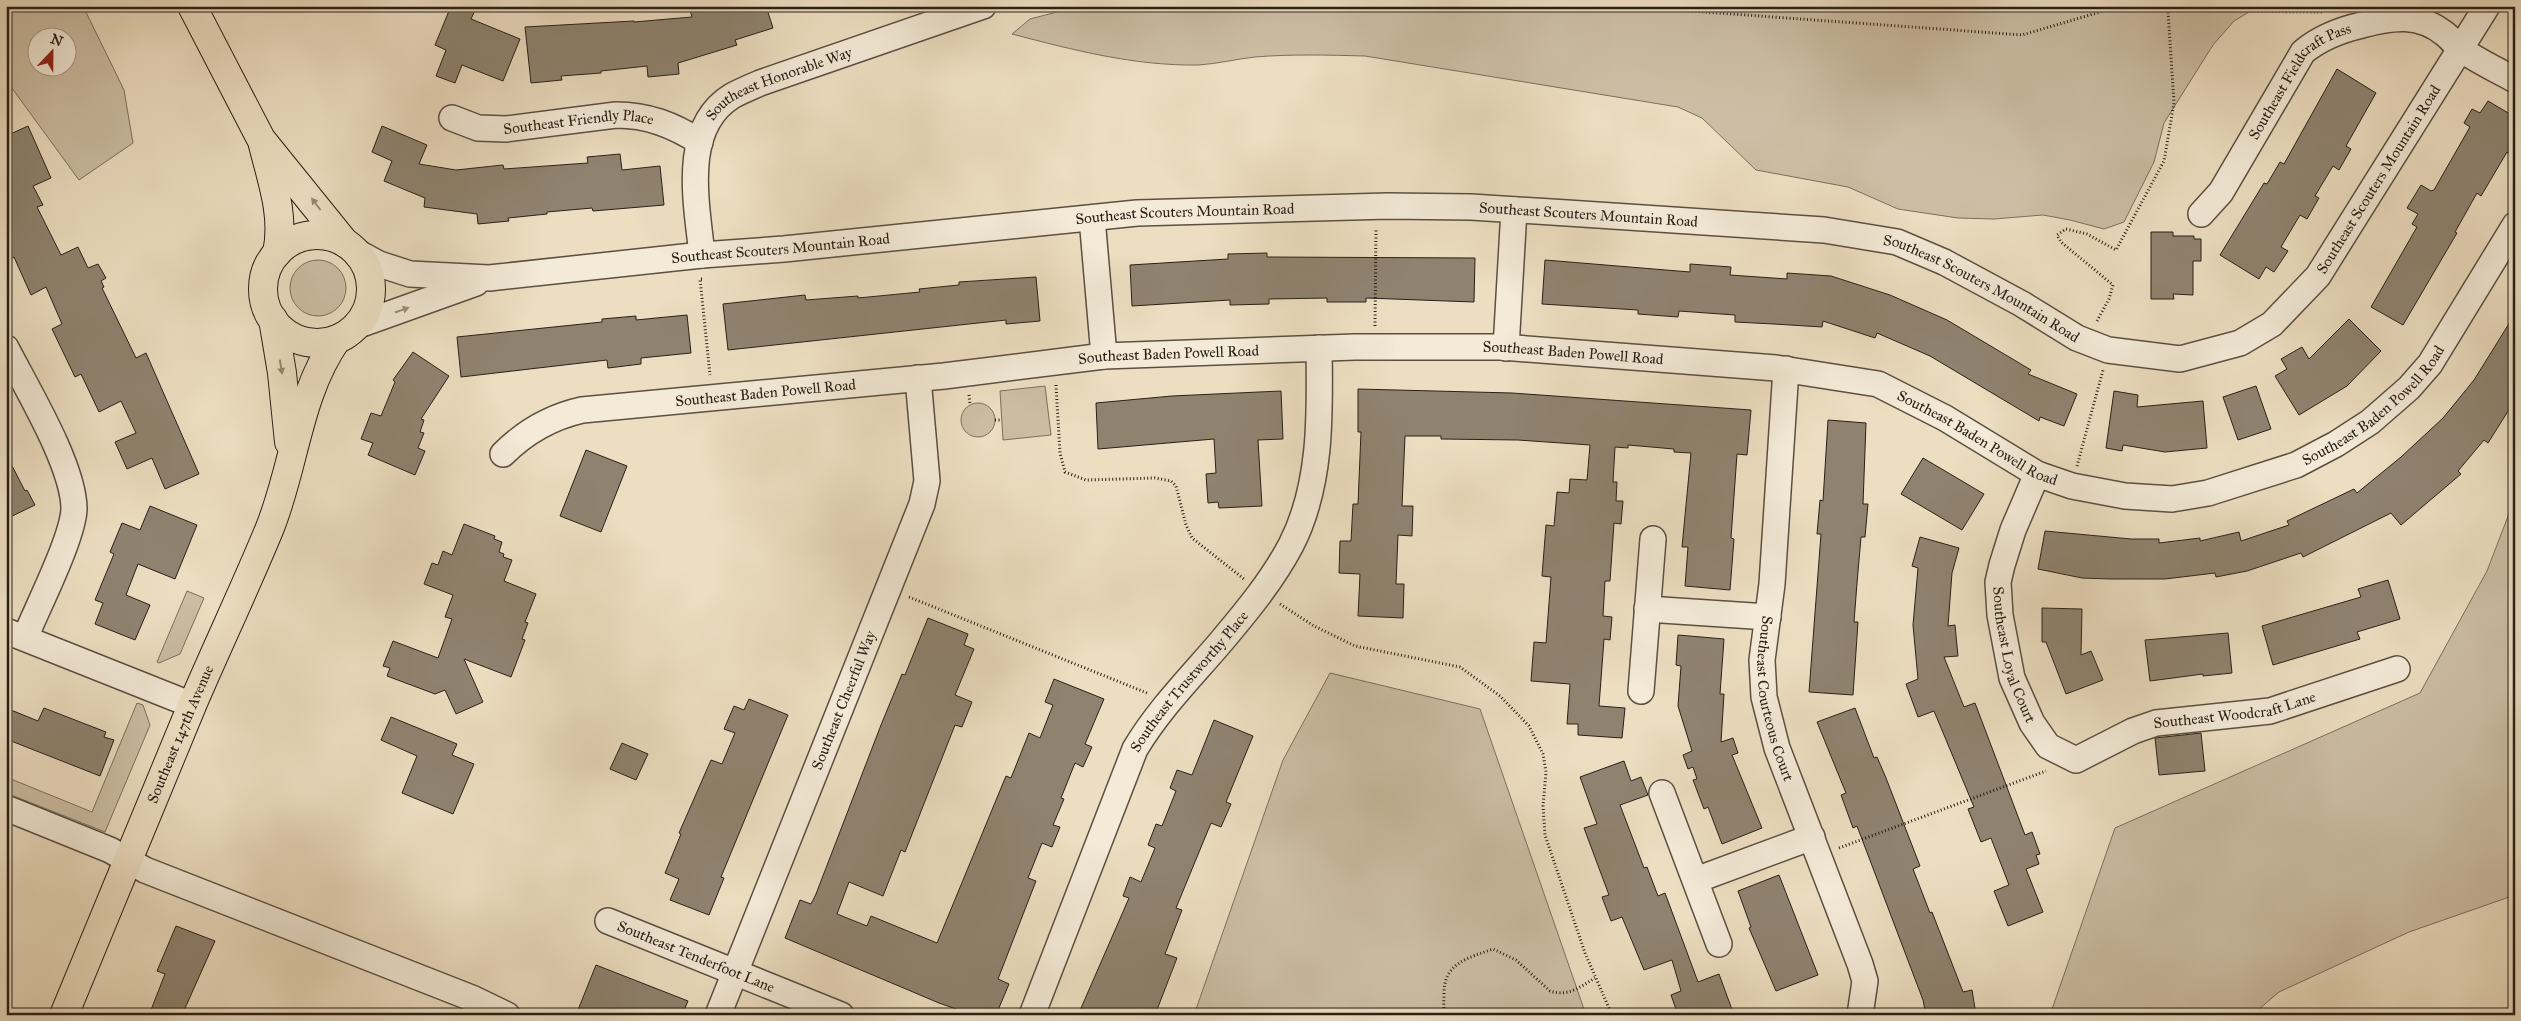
<svg xmlns="http://www.w3.org/2000/svg" width="2521" height="1021" font-family="'IM FELL Great Primer',serif">
	<style>
		.green { fill: #ccbea4; stroke: #7a6f5e; fill-rule: evenodd }
		.building { fill: #8f8370; stroke: #292018 }
		.lines { fill: none; stroke-linecap: round; stroke-linejoin: round }
		.minor-casing { stroke: #5a5042; stroke-width: 28 }
		.major-casing { stroke: #292018; stroke-width: 30 }
		.path { stroke: #292018; stroke-width: 3; stroke-dasharray: 1 2.5; stroke-linecap: butt }
		.minor { stroke: #f3ead7; stroke-width: 25 }
		.major { stroke: #eddec1; stroke-width: 28 }
		.oneway { fill: #958875 }
		.oneway2 { fill: #988f81 }
		.labels { text-anchor: middle; dominant-baseline: central; stroke-width: 5; stroke-linejoin: round; paint-order: stroke }
		.street-label { font-size: 15px; fill: #292018; stroke: #f3ead7 }
	</style>
	<rect width="100%" height="100%" fill="#eddec1"/>
	<filter id="stains"><feTurbulence type="fractalNoise" baseFrequency=".004" numOctaves="4"/><feColorMatrix values="0 0 0 0 .2 0 0 0 0 .09 0 0 0 0 .02 0 0 0 .5 -.17"/></filter>
	<radialGradient id="worn" r=".72"><stop offset=".6" stop-color="#630" stop-opacity="0"/><stop offset="1" stop-color="#630" stop-opacity=".3"/></radialGradient>
	<g class="green">
		<path d="M6,6H83L124,90L133,143L79,180L6,80ZM38,38H68V68H38Z"/>
		<path d="M1080,6H2325L2254,9L2234,21L2213,45L2164,123L2154,162L2124,222L2104,229L2070,220L2043,215L1994,219L1958,218L1898,209L1848,187L1756,170L1702,118L1678,107L1365,56C1328,55 1291,54 1255,57C1236,59 1217,64 1198,65C1135,66 1073,50 1012,34L1030,19Z"/>
		<circle cx="318" cy="288" r="28"/>
		<path d="M1045,386L1051,435L1003,440L1000,391Z"/>
		<circle cx="978" cy="420" r="17"/>
		<path d="M2515,498V895L2409,932L2279,992L2252,1015H2050L2115,828L2420,693L2487,571Z"/>
		<path d="M187,591L204,598L180,654L159,663L157,662Z"/>
		<path d="M1330,673L1480,709L1586,1015H1194L1283,760Z"/>
		<path d="M137,703L143,705L150,725L105,832L6,793V777L92,812Z"/>
	</g>
	<g class="building">
		<path d="M451,6H477L471,19L520,39L503,81L462,65L455,83L436,76L446,50L435,45Z"/>
		<path d="M702,6H766L773,28L735,40L737,45L678,63L679,74L648,77L647,66L601,71V73L561,76L562,80L531,83L525,27L634,21V22L692,17L690,10Z"/>
		<path d="M2337,69L2376,93L2346,146L2351,149L2339,170L2333,166L2315,196L2319,198L2307,219L2300,215L2281,247L2288,251L2274,272L2266,267L2259,279L2220,255L2264,183L2267,184L2280,162L2284,164Z"/>
		<path d="M2488,101L2515,117V156L2507,152L2481,196L2477,193L2455,232L2457,233L2403,325L2371,307L2417,227L2412,224L2418,214L2407,208L2421,185L2431,191L2434,190L2470,127L2464,123L2472,109L2480,113Z"/>
		<path d="M28,126L51,178L33,186L43,205L37,207L61,255L78,247L88,268L98,264L106,278L101,281L104,287L102,288L136,358L146,353L199,474L165,489L152,458L127,469L115,442L136,433L121,401L99,412L81,374L75,377L52,329L62,324L46,287L31,295L14,257L6,261V136Z"/>
		<path d="M382,126L427,145L419,164L456,170L503,165L504,169L588,163L587,157L620,154L622,170L660,166L664,205L593,211L592,208L547,212V214L508,218L509,221L478,224L477,214L424,207L425,198L384,181L392,161L372,152Z"/>
		<path d="M2151,232H2173V236H2194V239H2201V261H2193V295L2173,294L2174,299H2151Z"/>
		<path d="M1267,253V257L1475,258L1474,302L1366,298V302H1327V298L1269,299V304L1230,305V300L1132,306L1130,265L1228,259V254Z"/>
		<path d="M1545,260L1690,272V264L1731,267L1730,275L1787,279V273L1831,276L1890,295L1947,320L2031,370L2028,374L2077,394L2064,426L2040,417L2039,421L1930,356L1877,333L1875,338L1823,321L1822,327L1774,324L1735,322V315L1679,311L1678,317L1638,314V310L1542,304Z"/>
		<path d="M1036,277L1040,321L1006,324V320L728,350L723,304L805,295L806,300L858,296V298L920,292L919,289L959,285V282Z"/>
		<path d="M2515,314V400L2488,443L2484,440L2458,471L2461,474L2401,525L2391,513L2303,557L2301,553L2247,571L2216,577L2215,573L2165,579H2110L2082,578L2038,569L2045,531L2131,539H2159V543L2200,538V541L2239,532L2241,541L2289,525L2287,521L2354,489L2357,493L2401,457L2443,418L2474,380Z"/>
		<path d="M687,315L691,353L641,358V364L608,368L607,360L461,377L457,337L602,322V319L636,316V320Z"/>
		<path d="M2349,319L2381,351L2347,386L2299,415L2275,376L2287,369L2281,359L2302,347L2309,359Z"/>
		<path d="M413,352L449,376L421,419L424,420L420,432L424,433L418,448L425,451L415,475L368,455L373,443L361,439L371,413L381,416L395,382L393,380Z"/>
		<path d="M2256,386L2271,429L2238,440L2223,397Z"/>
		<path d="M1358,389L1512,393L1751,410L1747,455L1737,454L1731,538L1734,539L1730,590L1685,586L1688,547H1682L1691,453L1674,452V449L1628,445V448L1615,447L1613,482H1617L1616,501H1623L1621,524L1614,523L1610,581H1605L1603,616L1612,617L1610,640L1604,639L1599,706L1625,708L1622,738L1578,735V724H1567L1570,684L1531,681L1534,642L1546,643L1551,577L1542,576L1546,525L1554,526L1557,492L1569,493L1570,479L1587,480L1590,445L1518,440L1441,439V436H1405L1402,506H1413L1412,536L1398,535L1396,584H1404L1403,618L1358,616L1360,574L1339,573L1340,541H1351L1353,504H1358L1361,432H1358Z"/>
		<path d="M1281,391L1283,439L1258,440L1262,506L1219,508L1218,502L1208,503L1206,474L1216,473L1214,439L1098,449L1096,403L1172,396Z"/>
		<path d="M2114,391L2138,395L2137,407L2203,401L2207,448L2165,452L2123,445L2122,451L2106,448Z"/>
		<path d="M1828,420L1866,423L1863,504H1868L1865,537H1861L1857,583L1854,622H1858L1853,695L1809,692L1821,534H1817L1820,500L1823,501Z"/>
		<path d="M586,450L627,466L601,532L560,516Z"/>
		<path d="M6,454L25,491L27,490L35,505L6,519Z"/>
		<path d="M1923,458L1984,494L1962,530L1901,494Z"/>
		<path d="M150,506L197,525L175,579L138,564L126,595L150,605L135,640L95,624L103,603L95,600L114,554L110,552L122,523L140,530Z"/>
		<path d="M464,524L495,536L494,539L502,542L499,552L504,554L503,557L512,560L504,581L536,594L525,622L528,623L522,639L525,640L511,677L464,659L483,702L456,714L445,690L435,694L387,676L390,668L383,666L393,641L438,658L452,619L445,617L453,595L424,584L432,563L438,565L443,551L452,555Z"/>
		<path d="M1920,537L1959,548L1952,573L1948,626L1955,625L1958,656L1944,657L1964,707L1975,703L2025,835L2032,832L2040,854L2036,855L2039,864L2026,869L2043,912L2008,926L1994,891L2009,885L1991,838L1981,842L1968,809L1974,807L1934,711L1918,717L1906,684L1918,679L1913,625L1918,568L1912,566Z"/>
		<path d="M2388,580L2400,619L2357,632L2360,639L2273,665L2262,626L2361,597L2358,589Z"/>
		<path d="M2042,608L2082,609L2081,655L2091,651L2103,680L2066,694L2046,642H2042Z"/>
		<path d="M928,618L968,634L964,645L974,649L955,695L972,702L962,727L955,725L905,852L901,850L883,896L849,882L837,914L867,926L871,916L937,943L1006,776L1011,778L1029,733L1040,738L1053,705L1045,702L1054,679L1104,699L1085,744L1092,747L1083,767L1075,763L1061,798L1064,799L1053,825L1060,827L1052,847L1042,843L1028,878L1036,881L998,979L1009,984L996,1015H973L939,1003L785,938L800,900L811,904L816,894L881,725L902,674L905,675Z"/>
		<path d="M2228,633L2232,673L2203,676V674L2150,681L2145,640Z"/>
		<path d="M1678,635L1724,639L1720,694H1724L1721,742L1733,738L1738,753L1732,755L1762,828L1722,844L1708,807L1704,809L1693,780L1697,779L1693,767L1688,769L1683,755L1692,751L1678,706L1681,666L1676,665Z"/>
		<path d="M749,699L788,715L721,877L724,878L709,915L670,900L679,879L665,873L681,834L679,833L711,760L722,764L735,733L724,729L734,706L744,710Z"/>
		<path d="M6,708L38,721L44,708L106,732L104,737L114,740L100,776L6,739Z"/>
		<path d="M1855,708L1874,758L1877,757L1886,778L1920,866L1913,869L1930,913L1932,912L1963,992L1972,990L1976,1015H1926L1923,1000L1857,826L1853,828L1841,795L1846,793L1817,722Z"/>
		<path d="M391,717L457,744L452,755L474,764L453,814L402,793L417,756L381,740Z"/>
		<path d="M1214,720L1253,736L1226,802L1231,804L1221,827L1211,823L1176,908L1182,910L1165,954L1177,958L1155,1015H1078L1129,898L1123,896L1130,877L1141,882L1155,848L1148,845L1156,824L1162,826L1176,791L1170,788L1177,770L1192,775Z"/>
		<path d="M2201,733L2205,771L2159,775L2155,738Z"/>
		<path d="M622,743L648,754L636,780L610,769Z"/>
		<path d="M1624,761L1631,781L1641,777L1648,795L1620,805L1644,868L1647,867L1658,896L1665,893L1698,982L1719,974L1734,1015H1678L1671,995L1681,991L1672,960L1644,970L1622,917L1611,921L1602,897L1609,895L1584,828L1597,824L1580,777Z"/>
		<path d="M1779,875L1818,975L1776,991L1749,928L1751,927L1738,891Z"/>
		<path d="M176,926L215,941L182,1015H149L165,974L157,971Z"/>
		<path d="M596,965L688,1001L682,1015H576Z"/>
	</g>
	<g class="lines">
		<defs>
			<g id="minor">
				<path id="s1" d="M452,118L478,128L506,129L616,115C648,115 673,125 700,142"/>
				<path id="s2" d="M2201,214L2221,192L2303,52C2321,37 2340,30 2362,25C2392,17 2419,13 2445,34C2451,39 2456,45 2462,50C2478,61 2497,70 2515,80"/>
				<path d="M1092,218L1104,356"/>
				<path id="s3" d="M355,251L379,264L410,274L489,278L702,255L784,249L1137,213L1388,206L1471,207L1567,213L1824,230L1897,242L1944,262L2022,304L2077,338L2108,350L2180,359L2240,343L2272,324L2318,276L2487,6"/>
				<path id="s4" d="M702,255C697,205 680,128 732,96C741,91 751,87 760,83L983,6"/>
				<path d="M356,326L476,283"/>
				<path d="M6,348C27,389 74,466 74,509C73,538 37,608 25,638"/>
				<path d="M1506,348L1514,210"/>
				<path id="s5" d="M1786,369L1772,584L1762,660L1764,697L1777,748L1860,964L1865,981L1860,1015"/>
				<path id="s6" d="M503,454C525,432 551,417 582,410L944,376L1104,356L1355,347H1502L1776,368L1878,384L1945,418L2037,474L2072,486L2125,496L2172,499L2208,493L2296,465L2336,444L2370,422L2409,388L2430,364L2515,225"/>
				<path id="s7" d="M2037,474L2013,530L2002,565L1998,582L2000,615L2012,678L2032,723L2048,746L2076,760L2133,731L2156,723L2270,711L2397,669"/>
				<path d="M1647,609L1768,617"/>
				<path d="M6,631L192,705"/>
				<path d="M1641,691L1653,539"/>
				<path d="M1662,793L1719,944"/>
				<path d="M6,808L110,850L145,870L474,999L507,1015"/>
				<path d="M1696,880L1812,837"/>
				<path id="s8" d="M608,921L841,1015"/>
				<path id="s9" d="M718,1015L922,504L927,481L918,378"/>
				<path id="s10" d="M1032,1015L1135,749C1159,709 1190,678 1220,643C1246,612 1272,581 1291,545C1322,485 1320,413 1319,348"/>
			</g>
			<g id="major">
				<path d="M192,6L261,139L345,243"/>
				<path d="M263,145C272,181 285,216 277,253"/>
				<circle cx="317" cy="289" r="54"/>
				<path d="M273,319L282,373L289,442"/>
				<path id="s11" d="M64,1015C108,911 149,807 193,703C218,645 245,588 269,530C295,467 297,396 337,339"/>
			</g>
		</defs>
		<use href="#minor" class="minor-casing"/>
		<use href="#major" class="major-casing"/>
		<g class="path">
			<path d="M1622,6L2022,35L2107,10L2324,12"/>
			<path d="M702,279H700L710,375"/>
			<path d="M2097,321L2109,299L2113,285L2061,242L2057,235L2066,229L2087,234L2116,250L2164,161L2174,103L2168,11"/>
			<path d="M1375,326L1376,229"/>
			<path d="M1056,385L1060,453L1065,472L1086,480L1155,478L1171,481L1176,486L1186,525L1192,538L1244,579"/>
			<path d="M969,395L970,405"/>
			<path d="M995,420H1002"/>
			<path d="M2077,466L2103,370"/>
			<path d="M909,597L1147,693"/>
			<path d="M1280,604L1314,626L1355,646L1460,667L1500,696L1529,726L1543,754L1546,772L1543,806L1545,835L1585,953L1612,1015"/>
			<path d="M1839,848L2046,771"/>
			<path d="M1445,1015C1443,1008 1444,1002 1444,995C1443,963 1468,958 1493,949L1516,960L1550,991C1568,997 1580,987 1595,978"/>
		</g>
		<use href="#minor" class="minor"/>
		<use href="#major" class="major"/>
	</g>
	<defs><path id="oneway-solid" d="M-6-.8H1V-3.2L6.5 0L1 3.2V.8H-6Z" transform="scale(1.25)"/></defs>
	<g class="oneway">
		<use href="#oneway-solid" transform="translate(316 204) rotate(-127)"/>
		<use href="#oneway-solid" transform="translate(281 367) rotate(81)"/>
	</g>
	<use class="oneway2" href="#oneway-solid" transform="translate(402 310) rotate(-19)"/>
	<g class="labels">
		<g class="street-label">
			<text stroke="none"><textPath href="#s2" startOffset="169">Southeast Fieldcraft Pass</textPath></text>
			<text stroke="none"><textPath href="#s4" startOffset="219">Southeast Honorable Way</textPath></text>
			<text stroke="none"><textPath href="#s1" startOffset="129">Southeast Friendly Place</textPath></text>
			<text stroke="none"><textPath href="#s3" startOffset="2142">Southeast Scouters Mountain Road</textPath></text>
			<text stroke="none"><textPath href="#s3" startOffset="838">Southeast Scouters Mountain Road</textPath></text>
			<text stroke="none"><textPath href="#s3" startOffset="1242">Southeast Scouters Mountain Road</textPath></text>
			<text stroke="none"><textPath href="#s3" startOffset="432">Southeast Scouters Mountain Road</textPath></text>
			<text stroke="none"><textPath href="#s3" startOffset="1648">Southeast Scouters Mountain Road</textPath></text>
			<text stroke="none"><textPath href="#s6" startOffset="1086">Southeast Baden Powell Road</textPath></text>
			<text stroke="none"><textPath href="#s6" startOffset="681">Southeast Baden Powell Road</textPath></text>
			<text stroke="none"><textPath href="#s6" startOffset="276">Southeast Baden Powell Road</textPath></text>
			<text stroke="none"><textPath href="#s6" startOffset="1941">Southeast Baden Powell Road</textPath></text>
			<text stroke="none"><textPath href="#s6" startOffset="1506">Southeast Baden Powell Road</textPath></text>
			<text stroke="none"><textPath href="#s7" startOffset="190">Southeast Loyal Court</textPath></text>
			<text stroke="none"><textPath href="#s10" startOffset="372">Southeast Trustworthy Place</textPath></text>
			<text stroke="none"><textPath href="#s5" startOffset="332">Southeast Courteous Court</textPath></text>
			<text stroke="none"><textPath href="#s9" startOffset="339">Southeast Cheerful Way</textPath></text>
			<text stroke="none"><textPath href="#s7" startOffset="489">Southeast Woodcraft Lane</textPath></text>
			<text stroke="none"><textPath href="#s11" startOffset="304">Southeast 147th Avenue</textPath></text>
			<text stroke="none"><textPath href="#s8" startOffset="95">Southeast Tenderfoot Lane</textPath></text>
		</g>
	</g>
	<rect width="2521" height="1021" fill="none" stroke="#eddec1" stroke-width="25"/>
	<rect x="8" y="8" width="2506" height="1006" fill="none" stroke="#292018" stroke-width="2.5"/>
	<rect x="12" y="12" width="2496" height="996" fill="none" stroke="#292018"/>
	<g transform="translate(52 52) rotate(22)"><circle r="24" fill="#f3ead7" stroke="#a2998b"/>
	<path d="M0-4L9 19L0 12L-9 19Z" fill="#8f2418"/>
	<text y="-8" font-size="14" font-weight="bold" text-anchor="middle" fill="#292018">N</text>
	</g>
	<rect width="100%" height="100%" filter="url(#stains)"/>
	<rect width="100%" height="100%" fill="url(#worn)"/>
</svg>
